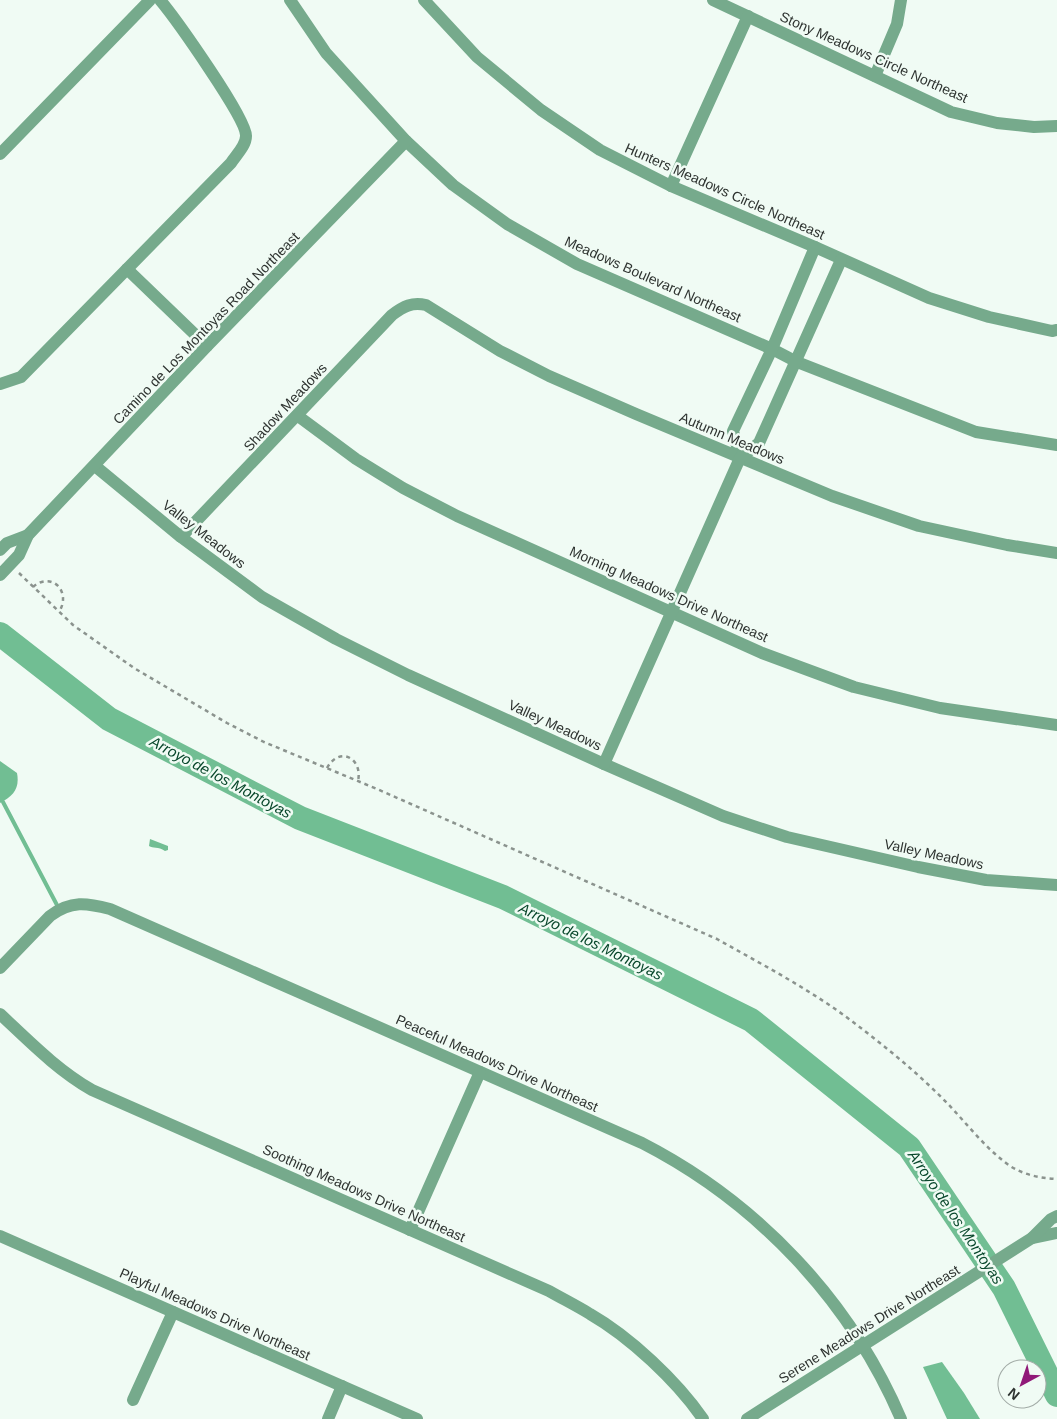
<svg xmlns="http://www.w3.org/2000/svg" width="1057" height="1419" font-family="Helvetica,sans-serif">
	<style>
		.water { fill: #71be93 }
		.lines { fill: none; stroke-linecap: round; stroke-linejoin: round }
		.stream { stroke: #71be93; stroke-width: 4 }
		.river { stroke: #71be93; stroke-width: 24 }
		.path { stroke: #8b938e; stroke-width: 2.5; stroke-dasharray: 4 4; stroke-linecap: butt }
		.minor { stroke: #76aa8c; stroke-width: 12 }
		.labels { text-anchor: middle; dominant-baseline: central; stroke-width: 5; stroke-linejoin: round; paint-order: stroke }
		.street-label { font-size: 14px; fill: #2e3330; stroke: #f0fbf4 }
		.water-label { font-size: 15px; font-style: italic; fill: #08472b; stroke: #f0fbf4 }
	</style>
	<rect width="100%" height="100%" fill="#f0fbf4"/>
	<g class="water">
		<path d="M0,761L17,773C20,789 13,796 0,803Z"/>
		<path d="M150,839L168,846V850L165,851C158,846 153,849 149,846Z"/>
		<path d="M942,1362L964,1393L980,1419H947L923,1367Z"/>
	</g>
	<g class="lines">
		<path class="stream" d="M3,802L58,907"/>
		<path class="river" d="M0,634L109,719L300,818L503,897L751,1020L909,1147L1004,1288L1057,1395"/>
		<g class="path">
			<path d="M19,573L73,625L134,668L227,723L264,742L377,789L717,939C763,965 811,990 853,1022C886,1047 919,1074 948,1104C968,1125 986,1149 1010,1166C1024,1175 1040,1178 1057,1179"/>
			<path d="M33,587C51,571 72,591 59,612"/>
			<path d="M327,768C340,745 363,759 358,781"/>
		</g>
		<g class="minor">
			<path d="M290,0L326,53L406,141L453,185L507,224L577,264L772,349L797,362L976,432L1057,445"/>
			<path d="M424,0L477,57L541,110L600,150L671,186L815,247L929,298L989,317L1052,331L1057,330"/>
			<path d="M713,0L951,112L997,123L1034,127L1057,126"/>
			<path d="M875,76L897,24L901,0"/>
			<path d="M0,154L150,0"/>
			<path d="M671,186L748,16"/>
			<path d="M127,269L207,346"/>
			<path d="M0,384L21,377L231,163C236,155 246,146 246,136C247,119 175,18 160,0"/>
			<path d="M298,416L356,459L403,488L457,516L762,653L854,687L940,708L1057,725"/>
			<path d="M740,458L733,431L772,349L815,247"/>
			<path d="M95,466L181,537L262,597L336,639L408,675L604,764L723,816L787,837L918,867L986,880L1057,885"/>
			<path d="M181,537L392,315C404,306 412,302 426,305L500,351L549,376L636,414L832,496L919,526L1007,545L1057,553"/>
			<path d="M0,550L7,543L28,535"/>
			<path d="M0,575L19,555L28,535L207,346L406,141"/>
			<path d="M604,764L740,458L759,443L841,260"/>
			<path d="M0,968L50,916C71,900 87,903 110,909L642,1143C757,1202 850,1300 901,1419"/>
			<path d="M0,1014C29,1041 57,1070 92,1090L549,1291C563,1299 577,1306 590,1314C630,1337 677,1381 703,1419"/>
			<path d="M410,1230L480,1072"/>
			<path d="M0,1236L417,1419"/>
			<path d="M1032,1238L1057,1233"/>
			<path d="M133,1400L173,1312"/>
			<path d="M328,1419L342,1386"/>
			<path d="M747,1419L1032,1238L1051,1219L1057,1216"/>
		</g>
	</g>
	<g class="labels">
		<g class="street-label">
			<text transform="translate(874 57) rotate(24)">Stony Meadows Circle Northeast</text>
			<text transform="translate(725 191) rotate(24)">Hunters Meadows Circle Northeast</text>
			<text transform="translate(653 279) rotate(24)">Meadows Boulevard Northeast</text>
			<text transform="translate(206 328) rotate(-46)">Camino de Los Montoyas Road Northeast</text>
			<text transform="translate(285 407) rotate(-47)">Shadow Meadows</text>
			<text transform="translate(732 438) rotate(23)">Autumn Meadows</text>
			<text transform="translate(204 534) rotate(38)">Valley Meadows</text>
			<text transform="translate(669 594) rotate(24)">Morning Meadows Drive Northeast</text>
			<text transform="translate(555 725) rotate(25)">Valley Meadows</text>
			<text transform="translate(934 854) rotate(12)">Valley Meadows</text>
			<text transform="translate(497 1063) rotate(24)">Peaceful Meadows Drive Northeast</text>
			<text transform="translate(364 1193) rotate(24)">Soothing Meadows Drive Northeast</text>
			<text transform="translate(215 1314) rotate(24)">Playful Meadows Drive Northeast</text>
			<text transform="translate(869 1324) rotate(-32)">Serene Meadows Drive Northeast</text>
		</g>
		<g class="water-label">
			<text transform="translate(221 777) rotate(28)">Arroyo de los Montoyas</text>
			<text transform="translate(591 941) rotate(26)">Arroyo de los Montoyas</text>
			<text transform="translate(956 1217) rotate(56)">Arroyo de los Montoyas</text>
		</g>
	</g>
	<g transform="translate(1022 1384) rotate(220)"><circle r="24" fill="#f0fbf4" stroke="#a2aba6"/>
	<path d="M0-4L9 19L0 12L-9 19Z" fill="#901978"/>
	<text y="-8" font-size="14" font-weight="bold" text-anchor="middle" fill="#2e3330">N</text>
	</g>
</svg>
